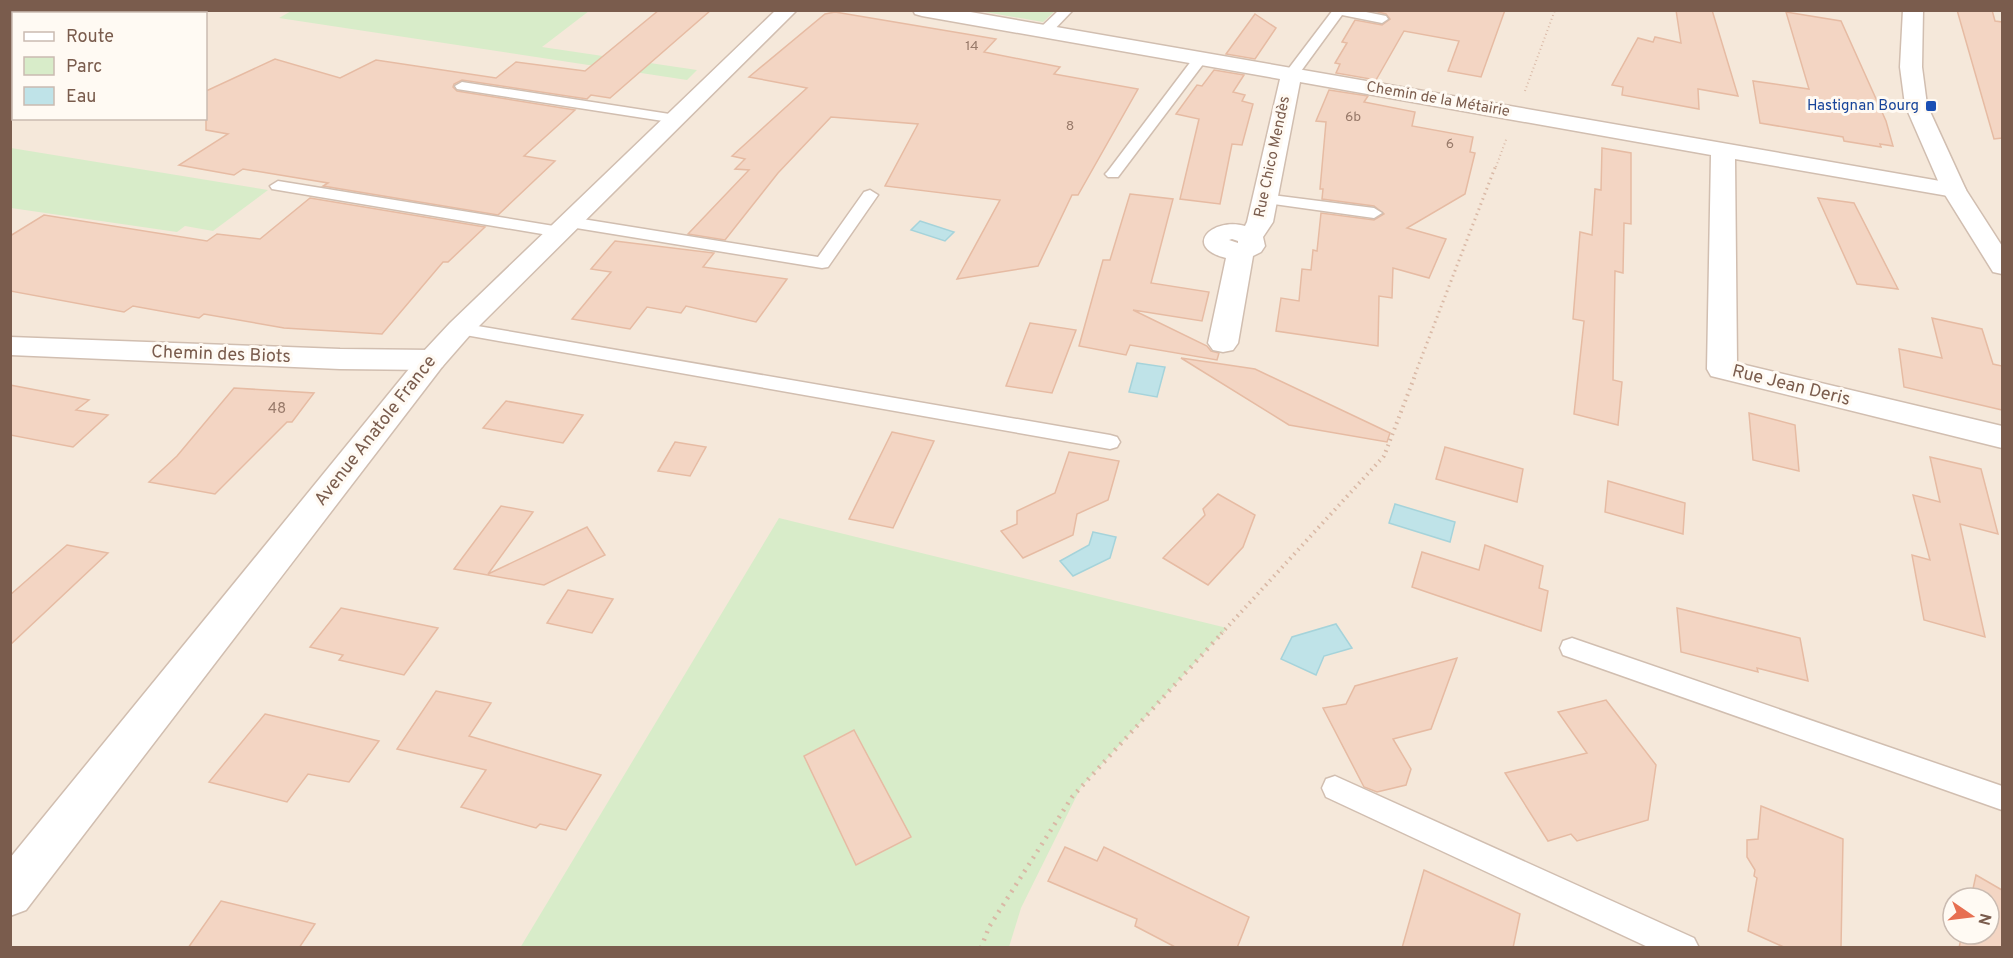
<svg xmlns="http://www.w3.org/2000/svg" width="2013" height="958" font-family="Overpass,sans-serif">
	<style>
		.residential { fill: #f5e8da; fill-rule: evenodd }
		.green { fill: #d8ecc9 }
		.water { fill: #bfe3e8; stroke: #a5d3da; stroke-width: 1.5 }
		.building { fill: #f3d5c3; stroke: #e6bba3; stroke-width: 1.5 }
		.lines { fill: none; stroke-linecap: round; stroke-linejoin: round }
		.service-casing { stroke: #d1beb0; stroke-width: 3 }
		.minor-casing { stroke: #d1beb0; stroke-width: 3 }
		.tertiary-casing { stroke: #d1beb0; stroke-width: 3 }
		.path-far3 { stroke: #d9b8a5; stroke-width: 2; stroke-dasharray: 1 3; stroke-linecap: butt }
		.path-far2 { stroke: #d9b8a5; stroke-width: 3; stroke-dasharray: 1.5 4; stroke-linecap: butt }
		.path-far1 { stroke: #d9b8a5; stroke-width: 4; stroke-dasharray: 1.5 4.5; stroke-linecap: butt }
		.path { stroke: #d9b8a5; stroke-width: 4.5; stroke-dasharray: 2 6; stroke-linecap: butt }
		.service { fill: #fff; fill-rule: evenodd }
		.minor { fill: #fff; fill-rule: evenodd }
		.tertiary { fill: #fff; fill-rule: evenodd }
		.transit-dot { fill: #1a4fb4; stroke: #fffaf3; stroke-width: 2 }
		.labels { text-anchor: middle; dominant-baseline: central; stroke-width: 6; stroke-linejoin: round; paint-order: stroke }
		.far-number-label { font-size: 14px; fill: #987a6a }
		.far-street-label { font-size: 15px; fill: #7a5c4d; stroke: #fffaf3 }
		.far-transit-label { font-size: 15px; fill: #164399; stroke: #fffaf3; text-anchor: end }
		.number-label { font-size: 15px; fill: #987a6a }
		.street-label { font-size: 18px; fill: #7a5c4d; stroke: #fffaf3 }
	</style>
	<rect width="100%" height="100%" fill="#fdf6ec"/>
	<path class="residential" d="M11,11H2002V947H11ZM14,14H206V118H14ZM1953,898H1989V934H1953Z"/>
	<g class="green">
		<path d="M293,10L589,11L542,47L697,70L687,80L279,18Z"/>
		<path d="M979,11H1055L1043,22Z"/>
		<path d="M11,148L268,190L213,231L185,226L177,232L11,208Z"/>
		<path d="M779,518L1227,628L1081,787L1021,908L1009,947L520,948Z"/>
	</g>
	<g class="water">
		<path d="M920,221L954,232L945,241L911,230Z"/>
		<path d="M1137,363L1165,367L1157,397L1129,392Z"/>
		<path d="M1395,504L1455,522L1450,542L1389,523Z"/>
		<path d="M1093,532L1116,537L1110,558L1073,576L1060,561L1089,545Z"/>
		<path d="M1336,624L1352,648L1324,656L1316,675L1281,659L1292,637Z"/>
	</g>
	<g class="building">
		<path d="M659,10H711L610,98L591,95L587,99L462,80L454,84L453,87L457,91L575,110L524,156L555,161L498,215L323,186L328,183L243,169L234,175L179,165L228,134L206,130V91L275,59L340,78L376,60L496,78L516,62L585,71Z"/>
		<path d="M1370,10H1505L1481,77L1448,71L1459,41L1404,31L1376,80L1336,73L1340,64L1335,63L1347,43L1342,42L1355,20L1382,25L1390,19L1386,14Z"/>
		<path d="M1676,10H1712L1738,96L1698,89L1699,109L1622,95L1623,87L1612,85L1638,38L1653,42L1655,37L1681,43Z"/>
		<path d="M1957,10H1992L1995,21L2002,22V138L1994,139Z"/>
		<path d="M835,12L996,39L984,52L1060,67L1054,74L1138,89L1078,195H1072L1038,266L957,279L1000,200L885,186L918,124L831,117L778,173L725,240L688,234L749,170L735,169L745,159L732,156L807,88L749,77L825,14Z"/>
		<path d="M1786,12L1841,21L1886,121L1893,146L1880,144L1881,147L1844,141L1843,137L1760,123L1753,81L1809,89Z"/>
		<path d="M1255,14L1276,28L1255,59L1226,54Z"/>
		<path d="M1214,70L1244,75L1233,92L1245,95L1242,101L1253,104L1242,145L1232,144L1220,204L1180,199L1199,119L1176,114L1197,85L1202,86Z"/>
		<path d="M1329,90L1368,96L1364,102L1415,112L1412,126L1473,137L1470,152L1475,153L1465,194L1407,228L1446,239L1429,278L1393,268L1392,298L1379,296L1378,346L1276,331L1281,298L1299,301L1302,269L1311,270L1313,250L1317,251L1321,213L1374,220L1384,214L1374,206L1322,199L1323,189H1320L1326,122L1316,121Z"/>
		<path d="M1602,148L1631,153V224L1624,223L1623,273L1615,271L1613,380L1622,382L1618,425L1574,414L1584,321L1573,319L1580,232L1592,235L1595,189L1601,190Z"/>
		<path d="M1130,194L1173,199L1151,283L1209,292L1202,321L1133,310L1207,346L1211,351L1219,353L1217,360L1130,345L1126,355L1079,346L1103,260H1110Z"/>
		<path d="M310,198L485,227L448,262H443L382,334L284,328L204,314L199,318L133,306L124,312L10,291V236L44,215L207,241L217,234L260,239Z"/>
		<path d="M1818,198L1854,203L1898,289L1857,284Z"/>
		<path d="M615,241L714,253L703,267L787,279L756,322L686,306L681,313L647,307L630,329L572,319L611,272L591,269Z"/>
		<path d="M1932,318L1982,329L1993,364L2002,366V410L1904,387L1899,349L1942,358Z"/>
		<path d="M1030,323L1076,330L1052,393L1006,386Z"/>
		<path d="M1181,358L1255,369L1390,433L1387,442L1289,425Z"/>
		<path d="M10,385L89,400L76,410L108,415L73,447L10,435Z"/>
		<path d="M234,388L314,393L292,422H287L215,494L149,482L177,456Z"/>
		<path d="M506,401L583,415L563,443L483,428Z"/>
		<path d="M1749,413L1795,425L1799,471L1753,460Z"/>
		<path d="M892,432L934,441L893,528L849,519Z"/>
		<path d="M675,442L706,447L690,476L658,471Z"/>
		<path d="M1445,447L1523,469L1517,502L1436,479Z"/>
		<path d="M1069,452L1119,461L1108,500L1077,514L1073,535L1023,558L1001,531L1017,524V511L1055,493Z"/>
		<path d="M1930,457L1981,469L1998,534L1960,524L1985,637L1924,620L1912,555L1930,560L1913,495L1940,502Z"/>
		<path d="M1608,481L1685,503L1683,534L1605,512Z"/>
		<path d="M1218,494L1255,515L1243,547L1208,585L1163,558L1205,515L1203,509Z"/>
		<path d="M501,506L533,512L488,574L587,527L605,555L544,585L454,569Z"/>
		<path d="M67,545L108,553L10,645V595Z"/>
		<path d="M1485,545L1543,566L1539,588L1548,591L1541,631L1412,587L1422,552L1479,570Z"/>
		<path d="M568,590L613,599L592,633L547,623Z"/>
		<path d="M341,608L438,628L404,675L339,660L343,655L310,647Z"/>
		<path d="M1677,608L1800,638L1808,681L1757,668L1758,672L1681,652Z"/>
		<path d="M1457,658L1431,729L1393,739L1411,769L1406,785L1377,792L1364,787L1323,708L1346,704L1355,686Z"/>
		<path d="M436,691L491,703L469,736L601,775L566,830L540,824L536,828L461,807L486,770L397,749Z"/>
		<path d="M1606,700L1656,765L1648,820L1577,841L1571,834L1548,841L1505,773L1587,753L1558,712Z"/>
		<path d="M265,714L379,741L349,782L308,774L287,802L209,782Z"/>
		<path d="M854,730L911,837L856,865L804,756Z"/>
		<path d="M1761,806L1843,839L1841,948H1786L1748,931L1757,878L1754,876L1755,870L1747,857V840L1758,839Z"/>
		<path d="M1065,847L1097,861L1104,847L1249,917L1237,948H1177L1135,926L1137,919L1048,881Z"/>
		<path d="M1424,870L1520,914L1513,948H1402Z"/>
		<path d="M1976,875L2002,890V948H1959L1962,934H1989V898H1971Z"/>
		<path d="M221,901L315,924L299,948H188Z"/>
	</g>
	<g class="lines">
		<defs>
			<g id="service">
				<path d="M1059,10H1073L1049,35H1039L1038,32L1039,29Z"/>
				<path d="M1333,10H1356L1386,16L1388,19L1382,23L1342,15L1296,78H1286L1284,75L1286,72Z"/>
				<path d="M1200,55L1207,59L1118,177H1108L1105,174L1108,171L1195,56Z"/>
				<path d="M462,82L676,115L683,119L676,123L457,89L455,86Z"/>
				<path d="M278,181L560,227L568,232L560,237L272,189L270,186Z"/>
				<path d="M870,190L878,195L828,267L822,268L570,227L562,222L570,217L818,257L864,192Z"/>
				<path d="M1265,194L1374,208L1382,213L1374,218L1259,202L1257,199Z"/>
				<path d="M460,323L1110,435L1117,437L1120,442L1117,447L1110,449L454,333L451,329L454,325Z"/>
				<path d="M1572,638L2002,786V810L1563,655L1560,648L1563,641Z"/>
				<path d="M1335,776L1694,938L1699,948H1650L1326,797L1322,788L1326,779Z"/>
			</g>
			<g id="minor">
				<path d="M913,10H959L1963,185L1966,190L1963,195L1954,197L1735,159L1737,363L2002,426V448L1711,376L1707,369L1711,155L1300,82L1273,222L1263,237L1265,246L1261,252L1253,256L1238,343L1233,350L1223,352L1213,350L1208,343L1226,258C1182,247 1212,217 1245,226L1247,222L1280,79L922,16L915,14ZM1232,239L1238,241V243L1229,240Z"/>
				<path d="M10,43L14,44V56L10,55Z"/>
				<path d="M10,337L340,349L432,350L442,353L447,360L442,367L432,370L340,369L10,355Z"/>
			</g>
			<g id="tertiary">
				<path d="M776,10H797L470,335L442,367L26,910L10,916V858L422,353L450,323Z"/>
				<path d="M1903,10H1923L1922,67L1927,105L1966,190L2002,246V274L1993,272L1942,190L1905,105L1900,67Z"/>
			</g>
		</defs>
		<use href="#service" class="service-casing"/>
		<use href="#minor" class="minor-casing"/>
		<use href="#tertiary" class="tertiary-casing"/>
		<g class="path-far3">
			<path d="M1525,91L1555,10"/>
			<path d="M1496,167L1507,137"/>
		</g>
		<path class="path-far2" d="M1415,374L1496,165"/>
		<path class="path-far1" d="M1221,634L1384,456L1416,373"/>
		<path class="path" d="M981,948L989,927L1072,797L1223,632"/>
		<use href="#service" class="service"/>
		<use href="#minor" class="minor"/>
		<use href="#tertiary" class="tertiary"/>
	</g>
	<rect class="transit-dot" x="1925" y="100" width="12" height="12" rx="3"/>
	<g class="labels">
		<g class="far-number-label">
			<text x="972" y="46">14</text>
			<text x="1353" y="117">6b</text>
			<text x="1070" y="126">8</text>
			<text x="1450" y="144">6</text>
		</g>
		<g class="far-street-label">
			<text transform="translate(1438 100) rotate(10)">Chemin de la Métairie</text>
			<text transform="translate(1273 157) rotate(-78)">Rue Chico Mendès</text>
		</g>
		<g class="far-transit-label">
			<text x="1919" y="106">Hastignan Bourg</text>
		</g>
		<g class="number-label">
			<text x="277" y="409">48</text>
		</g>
		<g class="street-label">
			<text transform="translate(221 355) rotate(2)">Chemin des Biots</text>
			<text transform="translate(1791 386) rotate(14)">Rue Jean Deris</text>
			<text transform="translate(376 431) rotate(-52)">Avenue Anatole France</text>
		</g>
	</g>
	<rect width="2013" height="958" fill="none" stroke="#7a5c4d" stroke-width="24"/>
	<rect x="12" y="12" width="195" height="108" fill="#fffaf3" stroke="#cabbb1" stroke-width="1.5"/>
	<rect x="24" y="32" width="30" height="9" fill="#ffffff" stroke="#cabbb1" stroke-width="1.5"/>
	<text x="66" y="42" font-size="18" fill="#7a5c4d">Route</text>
	<rect x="24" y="57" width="30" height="18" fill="#d8ecc9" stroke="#cabbb1" stroke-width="1.5"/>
	<text x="66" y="72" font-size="18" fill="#7a5c4d">Parc</text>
	<rect x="24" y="87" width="30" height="18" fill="#bfe3e8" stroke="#cabbb1" stroke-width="1.5"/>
	<text x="66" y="102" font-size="18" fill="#7a5c4d">Eau</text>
	<g transform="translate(1971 916) rotate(104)"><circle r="28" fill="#fffaf3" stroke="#cabbb1" stroke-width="1.5"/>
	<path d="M0-4.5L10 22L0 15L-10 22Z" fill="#e76f51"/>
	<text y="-9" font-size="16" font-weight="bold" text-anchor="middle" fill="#7a5c4d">N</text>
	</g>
</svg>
